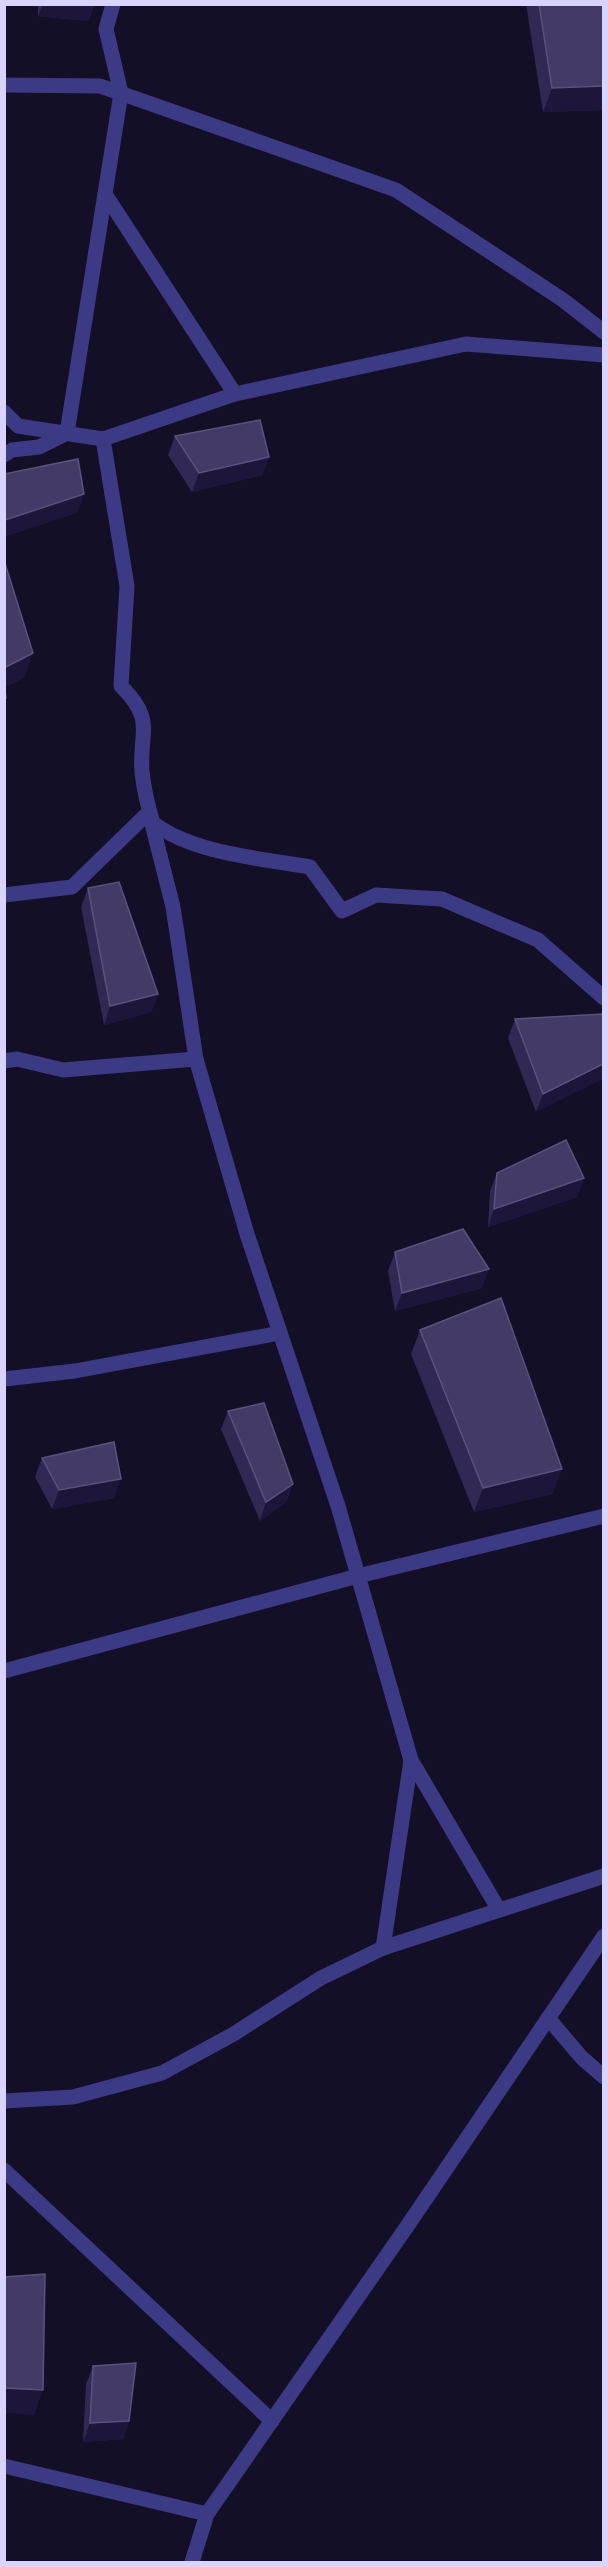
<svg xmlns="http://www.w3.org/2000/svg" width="608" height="2567" font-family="'Asap Condensed',sans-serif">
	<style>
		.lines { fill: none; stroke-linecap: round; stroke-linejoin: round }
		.minor { stroke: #3d3a85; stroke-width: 15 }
		.wall { fill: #312854 }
		.shaded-wall { fill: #1d163a }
		.building { fill: #433a66; stroke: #5a527e; stroke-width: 1.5 }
	</style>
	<rect width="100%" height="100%" fill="#130f26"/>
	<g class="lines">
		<g class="minor">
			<path d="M4,85L100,86L396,190L563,300L604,332"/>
			<path d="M105,194L235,394"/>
			<path d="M4,412L18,426L103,439L127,586L121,686C156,721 139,731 142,772C144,789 148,807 153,823C195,854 259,858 310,867L342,911L376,895L442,899L538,940L604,998"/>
			<path d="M103,439L235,394L466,344L604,355"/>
			<path d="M4,455L12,450L39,447L67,433L121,93L106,29L113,4"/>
			<path d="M4,895L72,887L149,812L173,907L196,1059L247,1234L338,1506L411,1760L499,1910"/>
			<path d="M4,1061L17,1059L63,1070L196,1059"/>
			<path d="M4,1379L75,1371L280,1333"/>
			<path d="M4,1671L358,1576L604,1516"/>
			<path d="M383,1948L411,1760"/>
			<path d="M548,2018L582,2058L604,2077"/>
			<path d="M4,2101L73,2097L162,2073L232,2035L321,1978L383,1948L604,1876"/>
			<path d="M4,2170L272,2421"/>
			<path d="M4,2466L207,2514"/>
			<path d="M192,2562L207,2514L408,2225L604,1936"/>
		</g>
	</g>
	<g class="wall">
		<path d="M38,4H95L88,21L38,16Z"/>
		<path d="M526,4H574L575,5L603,4V110L543,112Z"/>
		<path d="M175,436L269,457L262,475L192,492L168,455Z"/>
		<path d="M88,888L158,994L151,1012L104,1025L81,907Z"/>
		<path d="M603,1014L536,1112L508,1038L515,1019Z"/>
		<path d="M497,1173L584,1178L577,1197L488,1227L490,1191Z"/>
		<path d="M395,1252L482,1288L395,1311L388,1271Z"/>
		<path d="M420,1330L553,1494L474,1512L411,1354Z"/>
		<path d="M228,1411L293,1484L286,1502L260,1521L221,1429Z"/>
		<path d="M42,1458L114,1498L52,1509L35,1477Z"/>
		<path d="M93,2366L129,2421L123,2439L83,2442L86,2384Z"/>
	</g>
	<g class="shaded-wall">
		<path d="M43,4H95L88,21L38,16Z"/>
		<path d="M603,86V110L543,112L552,88Z"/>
		<path d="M269,457L262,475L192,492L199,473Z"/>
		<path d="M84,494L77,513L4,537L5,520Z"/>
		<path d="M33,653L24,678L4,688V668Z"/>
		<path d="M158,994L151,1012L104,1025L110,1006Z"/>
		<path d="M603,1064V1079L536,1112L543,1094Z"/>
		<path d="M584,1178L577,1197L488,1227L494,1209Z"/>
		<path d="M489,1269L482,1288L395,1311L402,1293Z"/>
		<path d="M562,1469L553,1494L474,1512L483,1488Z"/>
		<path d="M121,1479L114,1498L52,1509L59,1490Z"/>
		<path d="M293,1484L286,1502L260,1521L266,1502Z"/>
		<path d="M4,2388L43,2390L34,2415L4,2413Z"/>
		<path d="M129,2421L123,2439L83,2442L90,2423Z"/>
	</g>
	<g class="building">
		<path d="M539,4H574L575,5L578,4H603V86L552,88Z"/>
		<path d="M260,420L269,457L199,473L175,436Z"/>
		<path d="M78,459L84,494L5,520L4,474Z"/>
		<path d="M4,560L33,653L4,668Z"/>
		<path d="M4,682L6,698L4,699Z"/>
		<path d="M119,882L158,994L110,1006L88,888Z"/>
		<path d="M603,1014V1064L543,1094L515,1019Z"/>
		<path d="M566,1140L584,1178L494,1209L497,1173Z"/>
		<path d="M463,1229L489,1269L402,1293L395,1252Z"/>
		<path d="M501,1298L562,1469L483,1488L420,1330Z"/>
		<path d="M264,1403L293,1484L266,1502L228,1411Z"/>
		<path d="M114,1442L121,1479L59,1490L42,1458Z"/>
		<path d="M45,2274L43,2390L4,2388V2277Z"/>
		<path d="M136,2363L129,2421L90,2423L93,2366Z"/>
	</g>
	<rect width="608" height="2567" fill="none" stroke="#d9d4ff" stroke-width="12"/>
</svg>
